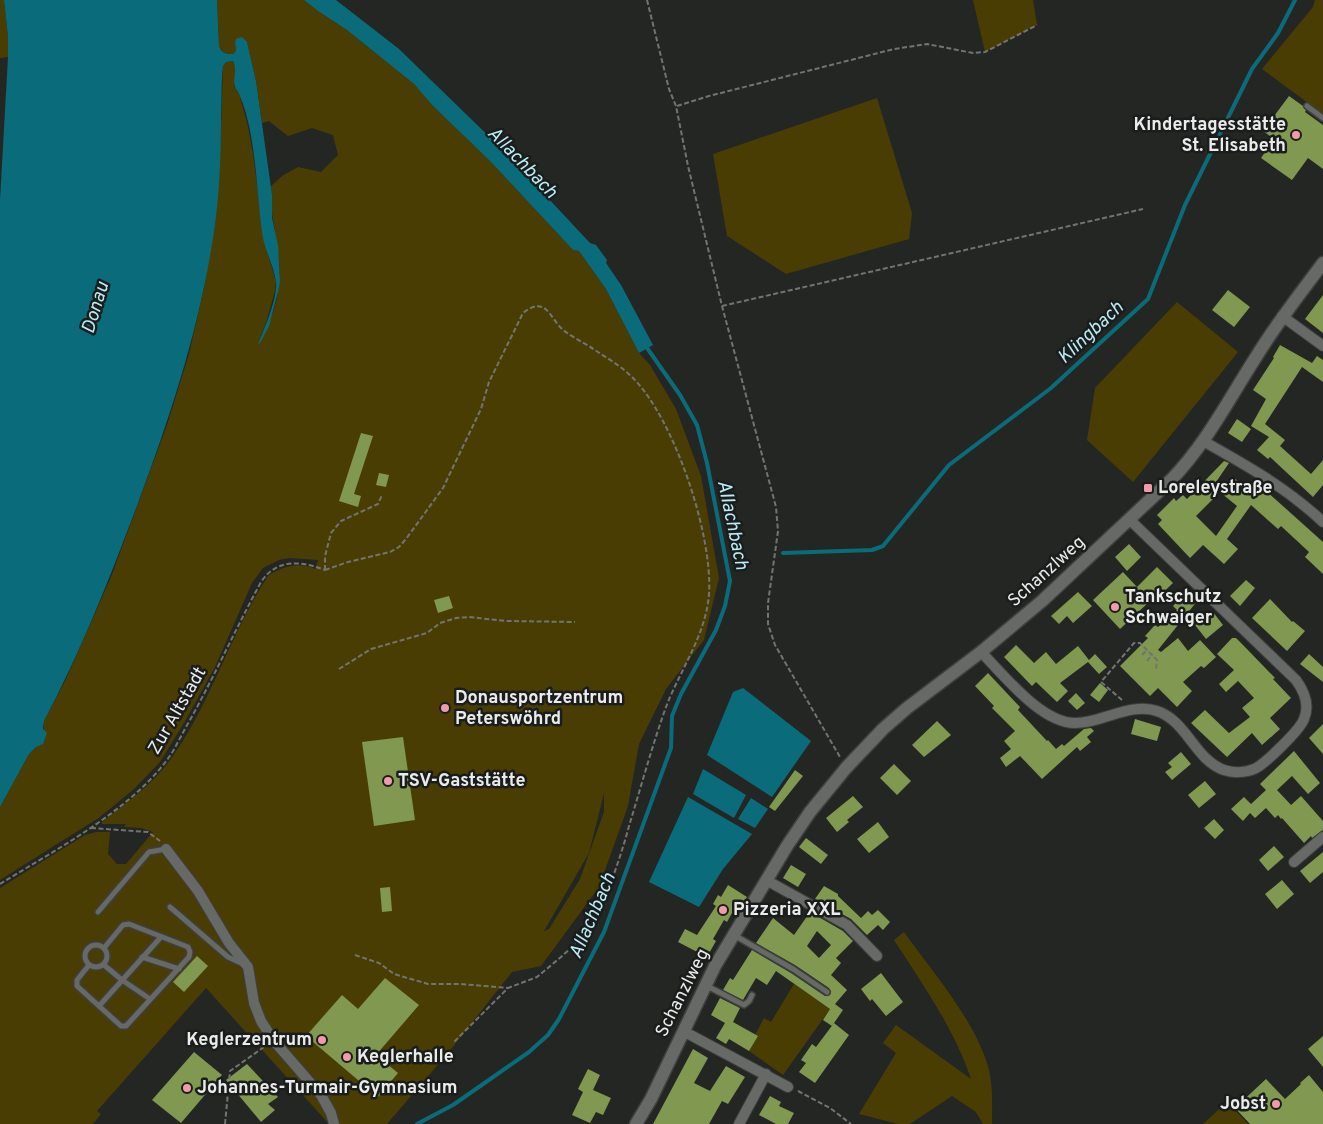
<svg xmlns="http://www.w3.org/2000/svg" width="1323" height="1124" font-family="Overpass,sans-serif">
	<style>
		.green { fill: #4a3d04; fill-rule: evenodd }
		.water { fill: #0a6c7a }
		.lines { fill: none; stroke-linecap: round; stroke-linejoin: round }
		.stream { stroke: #0a6c7a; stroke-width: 4 }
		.building { fill: #80984f; fill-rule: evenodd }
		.service-casing { stroke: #3e403f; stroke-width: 8 }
		.minor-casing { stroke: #3e403f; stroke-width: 12 }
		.tertiary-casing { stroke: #3e403f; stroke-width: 15 }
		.path { stroke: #727472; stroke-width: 2; stroke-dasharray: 5 2.5; stroke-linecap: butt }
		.service { stroke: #666966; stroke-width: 5 }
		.minor { stroke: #666966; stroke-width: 10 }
		.tertiary { stroke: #666966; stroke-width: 12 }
		.poi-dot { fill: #f39aaa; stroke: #1a1d1b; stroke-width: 2 }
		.labels { text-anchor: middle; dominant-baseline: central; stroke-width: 5; stroke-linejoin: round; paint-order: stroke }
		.poi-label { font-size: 18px; font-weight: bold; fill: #eaeceb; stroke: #1a1d1b; text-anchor: start }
		.street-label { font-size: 18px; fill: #eaeceb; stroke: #1a1d1b }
		.water-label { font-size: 19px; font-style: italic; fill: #baecf7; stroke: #1a1d1b }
	</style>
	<rect width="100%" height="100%" fill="#242624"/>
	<g class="green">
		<path d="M0,0H4L8,37V57L0,58Z"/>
		<path d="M217,0H304L318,11L347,30L414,84L433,106L491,162L573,250L579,251L606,289L639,353L650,365L676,409L701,476L719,578L704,640L666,689L639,744L628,806L599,887L541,966L512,972L448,1053L387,1124H329L206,988L97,1111L101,1114L93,1124H0V888L85,835L96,832H110L108,854L117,864H126L153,832L141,828L124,827L126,824H102V822C126,803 152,785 170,760C211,704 230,634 268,576C280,567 301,561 315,569L318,560L289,558L279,560L263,568L252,583L215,667L184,723L160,762L134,789L100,817L0,880V807L29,754L36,747L44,731V721L66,679L111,577L167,425L189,354L204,288L216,215L221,128L223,66L226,62L233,61L236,67L234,86L239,94L247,122L253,153L264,240L276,282L275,291L266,323L258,344C285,299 282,269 273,220C271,209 272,197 271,186L282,176L298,167L321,172L338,155L333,135L312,128L288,136L269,121L262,123L256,81L247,42L235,43L236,51L233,54C225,54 223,53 219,46ZM604,793V812L580,879L549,929L544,931L589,853Z"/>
		<path d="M973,0H1033L1037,25L985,52Z"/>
		<path d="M1315,0H1323V114L1262,69L1313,7Z"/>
		<path d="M877,98L912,213L909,239L786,274L727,236L713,154Z"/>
		<path d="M1177,302L1238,352L1133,482L1087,440L1095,388Z"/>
		<path d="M904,932C933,973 976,1021 989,1070C993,1087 992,1106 992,1124H983L976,1112L952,1096L910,1124H898L859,1114L896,1053L883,1043L896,1025L971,1079C955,1030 922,983 894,940Z"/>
		<path d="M794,984L830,1009L783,1075L749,1051L757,1036L755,1035L764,1018L771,1022Z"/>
		<path d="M1227,1102L1248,1124H1203Z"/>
	</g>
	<g class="water">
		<path d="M4,0H217L219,46C222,53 225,54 233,54L236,51L235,43L236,39L242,37L247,42L256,81L272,195V218L278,245L280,282L278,292L269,326L260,343L258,344C264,330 278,297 276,282C274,267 266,252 263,238C256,194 257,134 239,94C238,91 236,90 235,87C232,79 238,70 233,61L226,62L223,66C221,82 222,99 221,115C221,148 220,183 216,217C203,317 173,409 138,503C110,578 81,651 44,721L43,729L47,733L43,744L36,747L29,754L0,807V200L8,57V37Z"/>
		<path d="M304,0H336L399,49L505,152L590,243L596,245L607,260L606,263L621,285L653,345L639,353L606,289L579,251L573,250L491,162L433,106L414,84L347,30L318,11Z"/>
		<path d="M743,688L811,741L772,797L707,755L733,692Z"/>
		<path d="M703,769L746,795L734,818L693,794Z"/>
		<path d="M688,797L752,834L723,869L699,907L649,882Z"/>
		<path d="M751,798L768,809L755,828L738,819Z"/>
	</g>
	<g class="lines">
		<g class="stream">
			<path d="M783,553L872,550L883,546L949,465L1051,388L1148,299L1185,205L1252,69L1278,33L1295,0"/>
			<path d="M417,1124L453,1105L529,1052L548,1035L559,1019L604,932L671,748L672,716L681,694L716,630L725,606L730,581L707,463L697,425L680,395L645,345"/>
		</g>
	</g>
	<g class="building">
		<path d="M1289,96L1303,106L1306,110L1305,112L1323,125V169L1308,158L1292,180L1261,158L1274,139L1263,131Z"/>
		<path d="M1228,290L1250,307L1234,327L1212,310Z"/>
		<path d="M1323,295V333L1305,319Z"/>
		<path d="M1280,345L1312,363L1317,356L1323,360V382L1302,367L1265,424L1285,440L1280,446L1311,474L1323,460V485L1313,497L1270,457L1268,459L1257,450L1269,437L1251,426L1266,399L1253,390L1274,358L1273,357Z"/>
		<path d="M1237,419L1251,429L1242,442L1228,433Z"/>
		<path d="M361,433L373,436L354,494L361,496L358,507L339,501Z"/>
		<path d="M1224,461L1229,463L1212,488L1219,493L1196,516L1216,536L1237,506L1221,493L1234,478L1258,496L1264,489L1323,542V574L1305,557L1309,552L1281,526L1278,529L1251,505L1227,539L1238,549L1224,564L1203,545L1190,558L1158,524L1162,520L1157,515L1174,498L1176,501L1183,495L1187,499Z"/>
		<path d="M379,473L389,475L386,487L376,485Z"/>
		<path d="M1129,544L1141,557L1127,571L1115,557Z"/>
		<path d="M1157,567L1173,583L1153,602H1149L1120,629L1093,600L1123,572L1137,587Z"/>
		<path d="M1246,580L1255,588L1240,606L1230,596Z"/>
		<path d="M1188,590L1198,600L1158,650L1161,652L1178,638L1188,651L1200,640L1216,657L1204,668L1201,666L1183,682L1192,691L1177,707L1158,688L1150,696L1120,666L1148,638L1145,636L1155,625L1158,627L1177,610L1173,606Z"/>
		<path d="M1078,592L1092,606L1073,623L1067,616L1059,624L1051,616Z"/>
		<path d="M449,596L453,608L438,613L434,600Z"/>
		<path d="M1270,599L1292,622L1293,621L1305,631L1287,651L1252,618Z"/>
		<path d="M1213,612L1223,625L1206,639L1195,625Z"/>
		<path d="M1232,638H1236L1244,646L1275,678L1273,679L1291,698L1270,718L1280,729L1262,745L1252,733L1227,757L1191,723L1205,710L1229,733L1250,717L1242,708L1254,698L1238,681L1226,692L1219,684L1234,670L1217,654Z"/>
		<path d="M1016,645L1034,663L1046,652L1056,664L1078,646L1089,660L1095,654L1107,667L1099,674L1088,662L1060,683L1068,691L1057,702L1036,682L1032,686L1004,657Z"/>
		<path d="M1309,654L1323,667V682L1300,664Z"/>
		<path d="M988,673L1020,707L1018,710L1047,741L1048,740L1056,749L1062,744L1064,746L1084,729L1091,728L1094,731L1087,737L1091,742L1080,751L1077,747L1042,779L1020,756L1006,767L1000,758L1011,749L1004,741L1015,731L992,708L994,706L975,686Z"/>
		<path d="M1100,683L1108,690L1099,702L1090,695Z"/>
		<path d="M1076,693L1085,703L1077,710L1068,701Z"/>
		<path d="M1135,719L1161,727L1157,741L1131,734Z"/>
		<path d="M937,721L951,735L924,757L912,745Z"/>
		<path d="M1323,724V754L1309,738Z"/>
		<path d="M403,737L415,820L374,826L362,742Z"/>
		<path d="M1294,751L1320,783L1308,794L1292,776L1277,790L1291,805L1301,796L1323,821V830L1312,838L1311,836L1304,843L1282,818L1281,819L1278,815L1275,818L1266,808L1255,818L1250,813L1243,821L1231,809L1244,797L1251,804L1266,790L1260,784Z"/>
		<path d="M1181,752L1191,764L1172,780L1165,772L1172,767L1168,763Z"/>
		<path d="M894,764L911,781L897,795L880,778Z"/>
		<path d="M795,770L803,776L775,811L769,807Z"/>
		<path d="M1205,781L1216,794L1199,808L1188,795Z"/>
		<path d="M853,796L863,807L847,820L849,822L837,832L826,818Z"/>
		<path d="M1214,819L1224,830L1215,839L1204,828Z"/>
		<path d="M878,822L889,837L869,853L857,839Z"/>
		<path d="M806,838L828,855L821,864L799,847Z"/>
		<path d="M1274,846L1284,857L1268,871L1259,860Z"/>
		<path d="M1323,852V872L1310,883L1300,871Z"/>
		<path d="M791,865L806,874L798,887L783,878Z"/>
		<path d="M1282,880L1294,894L1277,909L1265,894Z"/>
		<path d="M728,885L747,897L741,907L737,904L727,922L724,920L713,939L716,941L707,957L678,942L685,929L697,935L716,906L713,904L718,895L721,897Z"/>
		<path d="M824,886L838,894V896L861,918L868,911L872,915L878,910L890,922L883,930L878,925L867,935L851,919L815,899Z"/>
		<path d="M390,887L392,911L382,912L380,888Z"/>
		<path d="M810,912L843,931L853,941L836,958L841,963L831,975L847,990L835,1004L843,1010L832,1026L823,1020L830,1009L776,971L767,985L756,978L743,1000L723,990L730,978L733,980L752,950L791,973L825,996L830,995L831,992L829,988L795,965L756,943L773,918L794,935ZM817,931L831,945L819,958L807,946Z"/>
		<path d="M197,956L208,966L184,992L173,982Z"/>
		<path d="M881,973L903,1002L886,1016L872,999L870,1001L861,989Z"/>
		<path d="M385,978L419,1005L376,1055L398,1073L378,1097L306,1036L342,995L358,1009Z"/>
		<path d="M720,998L740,1008L733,1022L758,1036L749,1051L729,1039L726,1044L716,1038L725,1023L711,1015Z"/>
		<path d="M834,1023L849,1035L815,1083L799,1072L806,1063L801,1060L812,1044L816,1047Z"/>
		<path d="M1323,1036V1067L1308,1049Z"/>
		<path d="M693,1049L708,1058L694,1083L710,1091L726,1066L745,1077L728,1104L722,1101L709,1124H653Z"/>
		<path d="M194,1052L222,1075L181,1123L152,1100Z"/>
		<path d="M247,1064L278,1097L268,1104L275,1110L261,1122L226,1080Z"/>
		<path d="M588,1069L600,1075L593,1090L611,1098L603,1115L596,1112L590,1123L572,1115L583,1092L578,1089Z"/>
		<path d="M1309,1075L1323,1092V1124H1250L1235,1108L1266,1079L1285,1099L1301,1084L1300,1083Z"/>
		<path d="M770,1096L781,1102L779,1106L794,1113L788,1124H776L759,1115Z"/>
	</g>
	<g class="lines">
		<defs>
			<g id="service">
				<path d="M1307,106L1323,118"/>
				<path d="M170,907L228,957L243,964"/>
				<path d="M98,912L149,852L166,849"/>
				<path d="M734,935L793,969L827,992"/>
				<circle cx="96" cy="956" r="11"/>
				<path d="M142,957L179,969"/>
				<path d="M89,965L77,980V986L121,1026H126L189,957L190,952L188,947L129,924L123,925L104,948"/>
				<path d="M104,965L122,980L150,999"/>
				<path d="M705,985L744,1005L749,1001L752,995"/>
				<path d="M99,1006L161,937"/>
			</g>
			<g id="minor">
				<path d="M1282,316L1323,346"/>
				<path d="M1203,441C1246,465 1287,488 1323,522"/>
				<path d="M981,652C1004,675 1041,723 1075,723C1085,723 1096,720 1105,717C1122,712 1140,705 1157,711C1187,721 1195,760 1224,770C1232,773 1245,773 1254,769C1264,765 1300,730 1304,719C1310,705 1304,691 1296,680L1130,520"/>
				<path d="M166,849L198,891L229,943L248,967L254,1003L261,1021L274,1041L321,1095L331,1113L334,1124"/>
				<path d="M1294,862L1323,837"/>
				<path d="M766,880L847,925L877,956"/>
				<path d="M683,1031L788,1087"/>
				<path d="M739,1124L766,1074"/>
			</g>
			<path id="tertiary" d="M636,1124L651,1099L715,966L787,846L810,812L846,768L883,729L907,708L981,652L1042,601L1171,480C1206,444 1229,399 1256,357C1276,324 1300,294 1323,263"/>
		</defs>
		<use href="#service" class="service-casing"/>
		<use href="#minor" class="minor-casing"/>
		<use href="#tertiary" class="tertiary-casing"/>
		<g class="path">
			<path d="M647,0L669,89L676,106L688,166L722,306L776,507L778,531L768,603V624L775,645L840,757"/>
			<path d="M677,106L709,96L894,49L927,44L973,53L985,52L1037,25"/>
			<path d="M722,306L1143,209"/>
			<path d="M325,570L348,562L390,552L399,547L406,539L443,488L481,409L489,382L523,313C546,295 549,317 563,330C571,336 580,341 589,346C603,356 619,364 632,377C674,418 713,535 709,594C706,635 680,670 666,707C652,746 641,787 629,826C622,853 612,879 603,906L588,932L561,957L537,977L508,988L453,1043"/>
			<path d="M325,570V556L331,533L341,521L378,504L382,495"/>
			<path d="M1142,655L1147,650"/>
			<path d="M1147,661L1152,655"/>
			<path d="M339,669L371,649L427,633L440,623L456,618L469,617L506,621L575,622"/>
			<path d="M1122,700L1101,682L1134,643H1140L1157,660L1156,669"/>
			<path d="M91,828L148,832L160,841"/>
			<path d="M0,884C55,850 128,812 167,760C176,748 182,733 190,720C215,675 236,628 261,582C277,558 301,561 325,570"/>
			<path d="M355,955L379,963L394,974L428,984H461L508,988"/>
			<path d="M798,1091L830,1108L851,1124"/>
			<path d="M225,1124L230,1071L264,1047"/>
		</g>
		<use href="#service" class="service"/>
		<use href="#minor" class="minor"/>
		<use href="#tertiary" class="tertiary"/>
	</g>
	<g class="poi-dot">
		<circle cx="1296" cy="135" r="5"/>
		<rect x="1143" y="483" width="10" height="10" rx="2.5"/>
		<circle cx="1115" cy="607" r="5"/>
		<circle cx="445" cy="708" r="5"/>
		<circle cx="388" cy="781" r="5"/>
		<circle cx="723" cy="910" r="5"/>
		<circle cx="322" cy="1040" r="5"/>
		<circle cx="347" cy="1057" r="5"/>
		<circle cx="187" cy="1088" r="5"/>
		<circle cx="1276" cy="1104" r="5"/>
	</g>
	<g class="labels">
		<g class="poi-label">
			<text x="1286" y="125" text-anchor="end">Kindertagesstätte<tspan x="1286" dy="21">St. Elisabeth</tspan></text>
			<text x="1158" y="488">Loreleystraße</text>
			<text x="1125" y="597">Tankschutz<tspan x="1125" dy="21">Schwaiger</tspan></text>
			<text x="455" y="698">Donausportzentrum<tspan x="455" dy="21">Peterswöhrd</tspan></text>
			<text x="398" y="781">TSV-Gaststätte</text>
			<text x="733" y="910">Pizzeria XXL</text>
			<text x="312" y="1040" text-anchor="end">Keglerzentrum</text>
			<text x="357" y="1057">Keglerhalle</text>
			<text x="197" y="1088">Johannes-Turmair-Gymnasium</text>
			<text x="1266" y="1104" text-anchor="end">Jobst</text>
		</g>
		<g class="street-label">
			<text transform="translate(1047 572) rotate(-42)">Schanzlweg</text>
			<text transform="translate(178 711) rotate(-60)">Zur Altstadt</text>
			<text transform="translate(683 993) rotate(-63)">Schanzlweg</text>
		</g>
		<g class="water-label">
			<text transform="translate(522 163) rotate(46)">Allachbach</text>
			<text transform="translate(96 308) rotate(-73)">Donau</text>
			<text transform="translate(1091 333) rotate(-43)">Klingbach</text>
			<text transform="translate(732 525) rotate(78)">Allachbach</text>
			<text transform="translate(593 916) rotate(-67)">Allachbach</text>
		</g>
	</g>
</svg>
